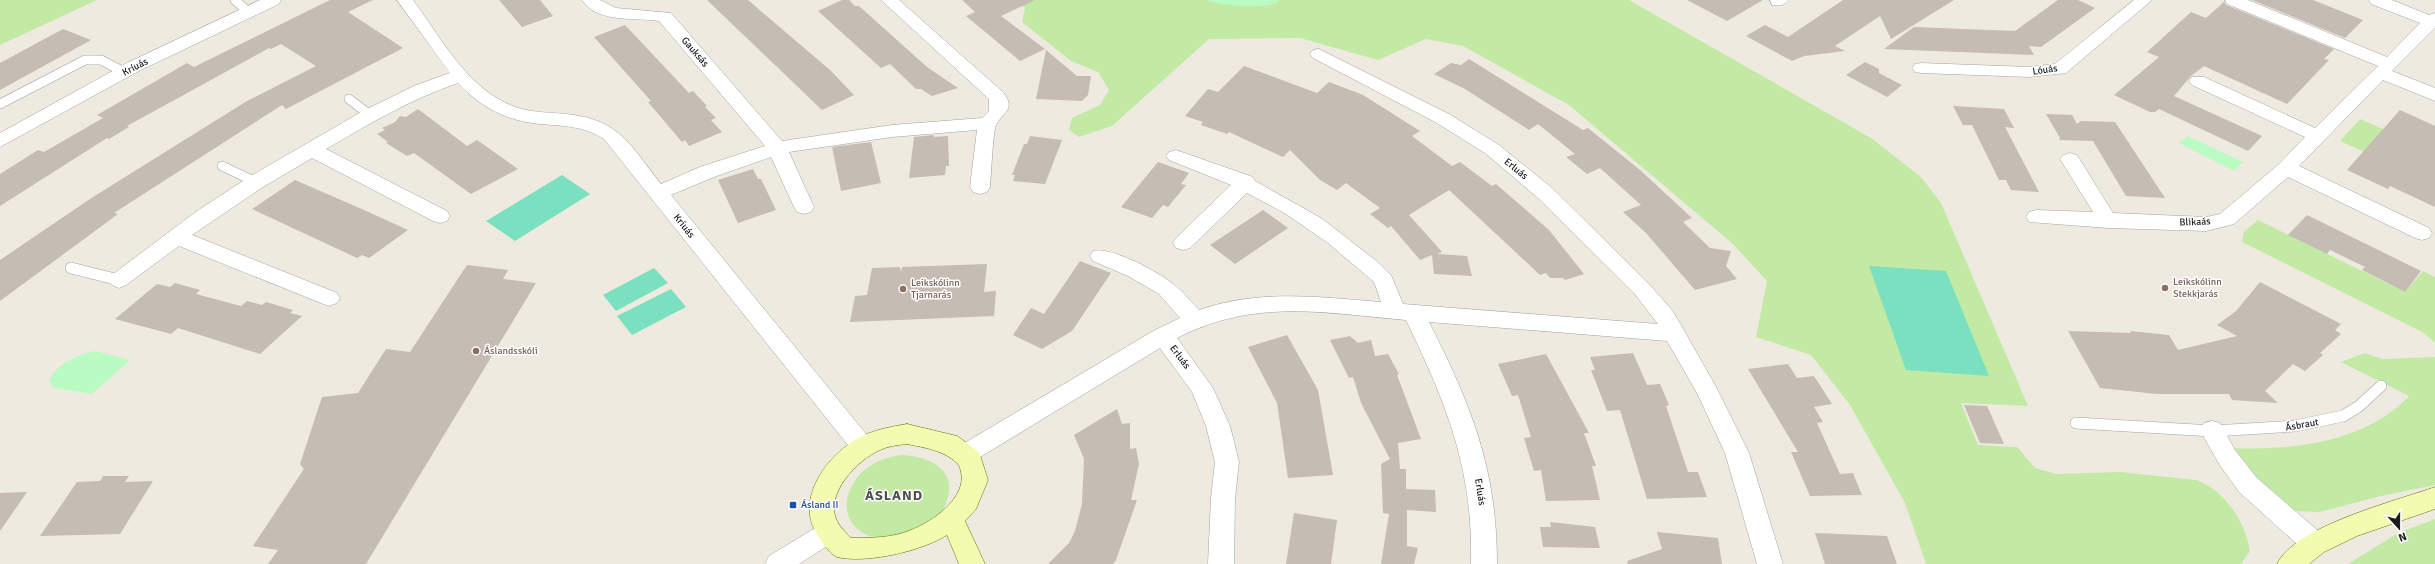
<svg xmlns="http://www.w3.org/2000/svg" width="2435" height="564" font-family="Signika,sans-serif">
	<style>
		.grass { fill: #c2eaa4 }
		.park { fill: #bafbc3 }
		.pitch { fill: #7be0bf }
		.building { fill: #c5bcb4 }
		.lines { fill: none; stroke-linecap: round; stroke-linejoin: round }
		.lane-far1-casing { stroke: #a3a3a3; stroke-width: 10 }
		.lane-casing { stroke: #a3a3a3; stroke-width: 12 }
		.street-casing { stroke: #a3a3a3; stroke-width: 1 }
		.secondary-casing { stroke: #617401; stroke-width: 1 }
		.lane-far1 { stroke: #fff; stroke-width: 9 }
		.lane { stroke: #fff; stroke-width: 11 }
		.street { fill: #fff; fill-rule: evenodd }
		.secondary { fill: #f3fbb1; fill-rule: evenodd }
		.education-dot { fill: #8d6e63; stroke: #fff; stroke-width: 1.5 }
		.transit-dot { fill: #1a4fb4; stroke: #fff; stroke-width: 1.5 }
		.labels { text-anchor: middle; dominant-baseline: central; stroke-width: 3; stroke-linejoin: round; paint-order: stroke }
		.street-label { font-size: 10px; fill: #1c1c1c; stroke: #fff }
		.education-label { font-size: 10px; fill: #785e54; stroke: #fff; text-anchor: start }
		.transit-label { font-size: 10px; fill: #164399; stroke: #fff; text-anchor: start }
		.district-label { font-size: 14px; font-weight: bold; letter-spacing: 1px; fill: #4f4f4f; stroke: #fff }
	</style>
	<rect width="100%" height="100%" fill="#eeeae0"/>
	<g class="grass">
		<path d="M0,0H97L0,45Z"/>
		<path d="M1015,0H1629L1871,138L1921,177L1941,203L2028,406L1961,403L1978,445L2017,447L2035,468L2056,474L2120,472L2196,480C2224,489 2246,523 2250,551L2241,564H1926L1905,503L1850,405L1811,355L1756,337L1767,281L1733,244L1569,105L1463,46L1426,39L1378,60L1300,38L1209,39L1112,126L1079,137L1069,130L1072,118L1100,105L1109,90L1098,72L1071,61L1022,22L1025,8Z"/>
		<path d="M2360,119L2435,152V184L2340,141Z"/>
		<path d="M2258,220L2405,292L2423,271L2435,277V343L2424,333L2242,242L2244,232Z"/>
		<path d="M2365,353L2382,359L2435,357V485L2381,496L2319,512L2295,511L2274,502L2232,448C2292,451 2366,442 2409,396L2341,362Z"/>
		<path d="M901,455C927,456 958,468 947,500C945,507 941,517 935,521C928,526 915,529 907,532C894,537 885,541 872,537C836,525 842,487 867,468C877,460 889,457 901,455Z"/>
		<path d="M2435,519V564H2348L2398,533Z"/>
	</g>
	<g class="park">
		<path d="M1208,0H1279V1C1269,10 1220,6 1208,0Z"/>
		<path d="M2188,136L2243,162L2234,171L2179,143Z"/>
		<path d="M95,351L130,360L92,394L54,388L49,381C57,363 77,355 95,351Z"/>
	</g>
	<g class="pitch">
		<path d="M562,175L590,194L515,241L486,221Z"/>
		<path d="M1869,266L1946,271L1989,376L1906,370Z"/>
		<path d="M654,268L668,283L616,311L603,295Z"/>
		<path d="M671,289L686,307L632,335L617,316Z"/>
	</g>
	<g class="building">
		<path d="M330,0H373L348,12L403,48L286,109L282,105L114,213L118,214L0,301V260L93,197L247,101L316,66L281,44L271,49L269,48L127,126L129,127L109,139L107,138L0,206V174L38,150L44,152L103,118L97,115L187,63L194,67Z"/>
		<path d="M499,0H540L553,16L522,27Z"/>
		<path d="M707,0H748L830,70L854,95L822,110Z"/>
		<path d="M842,0H849L855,6H859L927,67L958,88L932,96L921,89H916L890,64L881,68L818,11Z"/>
		<path d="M962,0H1035L1001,16L1045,49L1020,61L966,16L975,12Z"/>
		<path d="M1687,0H1763L1727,21Z"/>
		<path d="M1843,0H1954L1891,39L1880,16L1835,46L1845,51L1804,56L1792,61L1746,36L1765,25L1788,37Z"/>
		<path d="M2058,0H2078L2095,8L2041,47L2029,46L2034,55L1884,49L1914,27L2015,31Z"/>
		<path d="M2252,0H2313L2363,20L2345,38Z"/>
		<path d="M2224,2L2226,5L2334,49L2324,59L2329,60L2287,104L2204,66L2191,76L2174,96L2262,136L2248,151L2159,109L2155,112H2150L2114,95L2159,57L2147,52L2191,12L2206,18Z"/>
		<path d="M625,25L689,93L693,91L707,106L705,107L716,118L711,120L722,132L689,146L685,140L682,142L648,102L651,101L594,37Z"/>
		<path d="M63,29L91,40L0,90V63Z"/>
		<path d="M1046,50L1077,76H1091L1088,95L1082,101L1036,99Z"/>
		<path d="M1469,59L1583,130L1588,128L1640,170L1692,218L1683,222L1710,248L1731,251L1726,266L1737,279L1695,290L1646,233L1623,212L1641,205L1600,168L1587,174L1566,157L1575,154L1538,124L1529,130L1465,89L1434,74L1451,63L1461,65Z"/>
		<path d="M1865,62L1879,69V73L1902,85L1887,97L1846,75Z"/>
		<path d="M1244,66L1317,93L1329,82L1363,95L1420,131L1412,136L1452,166L1460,162L1492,186L1496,184L1549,230L1584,274L1565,280L1563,278H1550L1546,273L1540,275L1449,190L1409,215L1442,252L1437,254L1467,256L1472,276L1434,274L1432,255L1420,260L1391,226L1388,228L1370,214L1380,208L1346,183L1337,190L1320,180L1290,150L1283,157L1229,132L1227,134L1201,125L1203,122L1185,116L1208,89L1218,92Z"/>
		<path d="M1953,106L2004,109L2014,128L2005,127L2039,192L2011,190L2006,180H1999L1972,125H1963Z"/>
		<path d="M418,109L467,146L477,140L518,169L471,194L414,153L407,156L386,143L388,142L377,134L385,130L382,128L395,122L400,116L406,117Z"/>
		<path d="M2400,110L2435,126V207L2390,186L2388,189L2347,170Z"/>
		<path d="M2046,114L2072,115L2077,124L2081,121L2115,122L2165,198L2126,196L2093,141L2059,140L2060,138Z"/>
		<path d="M934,135V137L948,136L949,166H946L945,175L909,178L914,137Z"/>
		<path d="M1030,136L1062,140L1045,184L1013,181L1015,175H1012L1024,144H1027Z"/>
		<path d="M871,142L881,183L841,191L832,147Z"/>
		<path d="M1158,162L1189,173L1181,184L1186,185L1168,207L1163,205L1152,218L1121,207Z"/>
		<path d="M753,169L758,179H761L776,210L738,223L718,180Z"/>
		<path d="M295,180L364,210L408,230L369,258L362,255L357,258L252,209Z"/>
		<path d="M1263,210L1288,228L1235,264L1210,245Z"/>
		<path d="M2307,215L2421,271L2405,292L2362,270L2365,267L2330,250L2327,254L2288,235Z"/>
		<path d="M1080,261L1111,273L1072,331L1042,349L1013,335L1031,308L1044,314Z"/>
		<path d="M987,264L984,292L996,291L994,316L850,322L855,296L867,295L872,268L900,267L901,272L902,267Z"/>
		<path d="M467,265L508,270L503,279L536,283L366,564H268L278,550L253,546L304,469L300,464L322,397L358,393L386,349L410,352Z"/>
		<path d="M2260,282L2341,324L2335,330L2341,334L2320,353L2323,355L2305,371L2293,364L2265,391L2278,403L2232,400L2229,394H2157L2100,388L2068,331L2131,333L2130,331L2169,335L2178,350L2237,336L2217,325L2236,311Z"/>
		<path d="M175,283L200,290L196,294L241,306L247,301L262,305L266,302L293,310L290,313L302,316L260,354L178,328L171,334L115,319L157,284L170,287Z"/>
		<path d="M1287,335L1318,390L1333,475L1288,478L1277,403L1248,347Z"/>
		<path d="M1350,336L1358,343L1371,340L1375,356L1388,354L1399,374L1397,375L1421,439L1398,443L1400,469H1406V489L1435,490L1436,512L1407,510V546L1418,548L1414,564H1381L1389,514L1383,513L1381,464L1390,459L1361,403L1353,377L1349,378L1330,340Z"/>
		<path d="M1633,353L1647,385L1660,384L1669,405L1666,406L1688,472H1698L1707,497L1647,499L1620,410L1607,411L1591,370H1595L1590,357Z"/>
		<path d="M1546,354L1589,433H1584L1596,466H1592L1600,500L1546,501L1541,470L1534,471L1524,438L1531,437L1518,395L1512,396L1498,364Z"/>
		<path d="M1788,364L1797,378L1814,376L1832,404L1814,407L1823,422L1817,423L1840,474L1853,473L1862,495L1810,496L1791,452H1798L1748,369Z"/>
		<path d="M1964,405L1987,406L2004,444L1980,443Z"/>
		<path d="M1117,409L1122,424L1130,423V449L1136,448L1139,464L1131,500H1137L1116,560L1113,564H1048L1069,543L1075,531L1082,504L1084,459L1074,435Z"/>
		<path d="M103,476H129L125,482L153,481L120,534L40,536L77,482L100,481Z"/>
		<path d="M27,492L0,531V493Z"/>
		<path d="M1294,513L1337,520L1331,564H1286Z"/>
		<path d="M1550,522L1595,527L1600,548L1543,547L1540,527H1551Z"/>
		<path d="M1657,532L1718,538L1722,564H1628L1627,561L1662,549Z"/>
		<path d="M1815,533L1887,536L1897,564H1825Z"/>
	</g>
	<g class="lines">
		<defs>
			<g id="lane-far1">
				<path d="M235,0L247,11"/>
				<path d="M349,99L370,115"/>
				<path d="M0,104L85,60H101L124,72"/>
				<path d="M222,166L256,182"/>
			</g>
			<g id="lane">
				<path d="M71,268L119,280"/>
				<path d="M2076,423L2213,431L2295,426L2343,416L2358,407L2381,386"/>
			</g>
			<g id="street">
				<path d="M260,0H281L279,4L139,71L0,147V133L127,63Z"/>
				<path d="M397,0H413C439,35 465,84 506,103C525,113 545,112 565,114C620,119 630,145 661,184L700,167L765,146L659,21C635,17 598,24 582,0H600L616,8L671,13L782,141L892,125L982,118L989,111V99L881,0H899L1004,93C1016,110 1002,113 996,125C993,131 991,177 990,187L987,192L980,194L973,192L970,187L977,130L892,137L789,152L814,207L811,212L804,214L797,212L794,207L771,157L714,177L671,195L871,440L875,447L871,454L863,456L855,454L604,139C584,126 564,126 540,124C507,121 480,107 458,83C411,99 369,124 326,149L447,211L450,216L447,221L440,223L433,221L312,158L263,187L192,235L337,293L340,298L337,303L329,306L321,303L179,246L126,285L119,288L112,285L109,280L112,275L197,211L249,177L363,111L416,85L450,73Z"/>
				<path d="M1770,0H1788C1784,6 1779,6 1772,5Z"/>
				<path d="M2134,0H2152L2066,73L2029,77L1921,73L1915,72L1912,68L1915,64L1921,63L2029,67L2055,64Z"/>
				<path d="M2225,0H2248L2387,57L2420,23L2371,4L2369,0H2392L2429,15L2435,13V28L2392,71L2435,88V101L2383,80L2299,166L2429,228L2432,233L2429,238L2422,240L2415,238L2288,177L2234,224L2206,231L2108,228L2029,222L2026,217L2029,212L2036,210L2093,212L2060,159L2063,155L2070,153L2077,155L2113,213L2206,217L2220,214L2279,164L2305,137L2192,85L2189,81L2192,77H2204L2315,128L2378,66L2227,4Z"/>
				<path d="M1319,49L1449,114L1499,145L1552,188L1648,283L1672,310L1682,327L1715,385L1749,453L1783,564H1757L1725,453L1697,393L1667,341L1429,322C1471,405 1497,468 1497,564H1471C1473,468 1447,405 1406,320C1323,313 1255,298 1177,338L1213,388L1230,426L1239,462L1235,498L1234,564H1208L1211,498L1215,462L1206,426L1192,392L1160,348L972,462L964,465L956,462L952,455L956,448L1155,330L1180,318L1159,294L1128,276L1093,261L1090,256L1093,251C1110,246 1159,272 1173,284C1183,291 1191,302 1199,310C1259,289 1319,297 1381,302L1374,282L1328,243L1286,214L1247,193L1190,248L1183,250L1176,248L1173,243L1176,238L1231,185L1169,160L1166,156L1169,152L1176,150L1253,177L1255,181L1321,218L1379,263L1391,275L1403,304L1658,324L1634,293L1538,198L1485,153L1435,122L1313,58L1310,54L1313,50Z"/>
				<path d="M2212,421L2220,423L2235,450L2257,478L2324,536L2327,544L2324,552L2315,555L2306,552L2239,492L2219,464L2200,430L2204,423Z"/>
				<path d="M829,521L838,525L841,532L838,539L799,564H765L769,556L820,525Z"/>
			</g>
			<g id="secondary">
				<path d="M907,424L957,436L979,452L988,480L976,509L965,521L985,564H959L947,535C922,551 866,564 837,557C828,553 819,538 814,529C798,495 828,455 857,439C872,430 890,427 907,424ZM907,444C926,448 943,450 957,463C960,466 960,468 961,472C967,498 932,522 911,530C892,538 872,538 851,538C846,533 840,527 837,521C824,494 857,460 880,450C888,446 898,445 907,444Z"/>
				<path d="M2435,487V509L2357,536L2324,552L2309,564H2277C2295,526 2396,501 2435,487Z"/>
			</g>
		</defs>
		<use href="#lane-far1" class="lane-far1-casing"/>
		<use href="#lane" class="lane-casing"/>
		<use href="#street" class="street-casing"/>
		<use href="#secondary" class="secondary-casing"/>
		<use href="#lane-far1" class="lane-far1"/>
		<use href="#lane" class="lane"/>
		<use href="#street" class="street"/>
		<use href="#secondary" class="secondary"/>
	</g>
	<g class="education-dot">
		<circle cx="2165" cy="288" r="4"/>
		<circle cx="903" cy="289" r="4"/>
		<circle cx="476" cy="351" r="4"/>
	</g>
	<rect class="transit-dot" x="789" y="501" width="8" height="8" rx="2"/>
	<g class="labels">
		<g class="street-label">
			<text transform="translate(695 52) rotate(49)">Gauksás</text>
			<text transform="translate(135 67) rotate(-27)">Kríuás</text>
			<text transform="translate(2045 70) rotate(-8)">Lóuás</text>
			<text transform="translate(1516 169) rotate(39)">Erluás</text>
			<text transform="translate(2195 222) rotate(-2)">Blikaás</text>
			<text transform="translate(684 226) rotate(51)">Kríuás</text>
			<text transform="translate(1180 357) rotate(53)">Erluás</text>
			<text transform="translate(2302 425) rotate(-10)">Ásbraut</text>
			<text transform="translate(1480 492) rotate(81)">Erluás</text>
		</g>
		<g class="education-label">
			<text x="2173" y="282">Leikskólinn<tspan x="2173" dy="12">Stekkjarás</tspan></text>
			<text x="911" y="283">Leikskólinn<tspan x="911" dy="12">Tjarnarás</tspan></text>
			<text x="484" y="351">Áslandsskóli</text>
		</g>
		<g class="transit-label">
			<text x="801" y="505">Ásland II</text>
		</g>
		<g class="district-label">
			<text x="894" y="495">ÁSLAND</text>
		</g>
	</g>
	<g transform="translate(2399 528) rotate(159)" stroke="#ffffff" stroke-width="3" paint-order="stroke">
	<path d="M0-3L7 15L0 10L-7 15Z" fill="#1c1c1c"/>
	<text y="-6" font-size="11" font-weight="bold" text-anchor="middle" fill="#1c1c1c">N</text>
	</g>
</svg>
